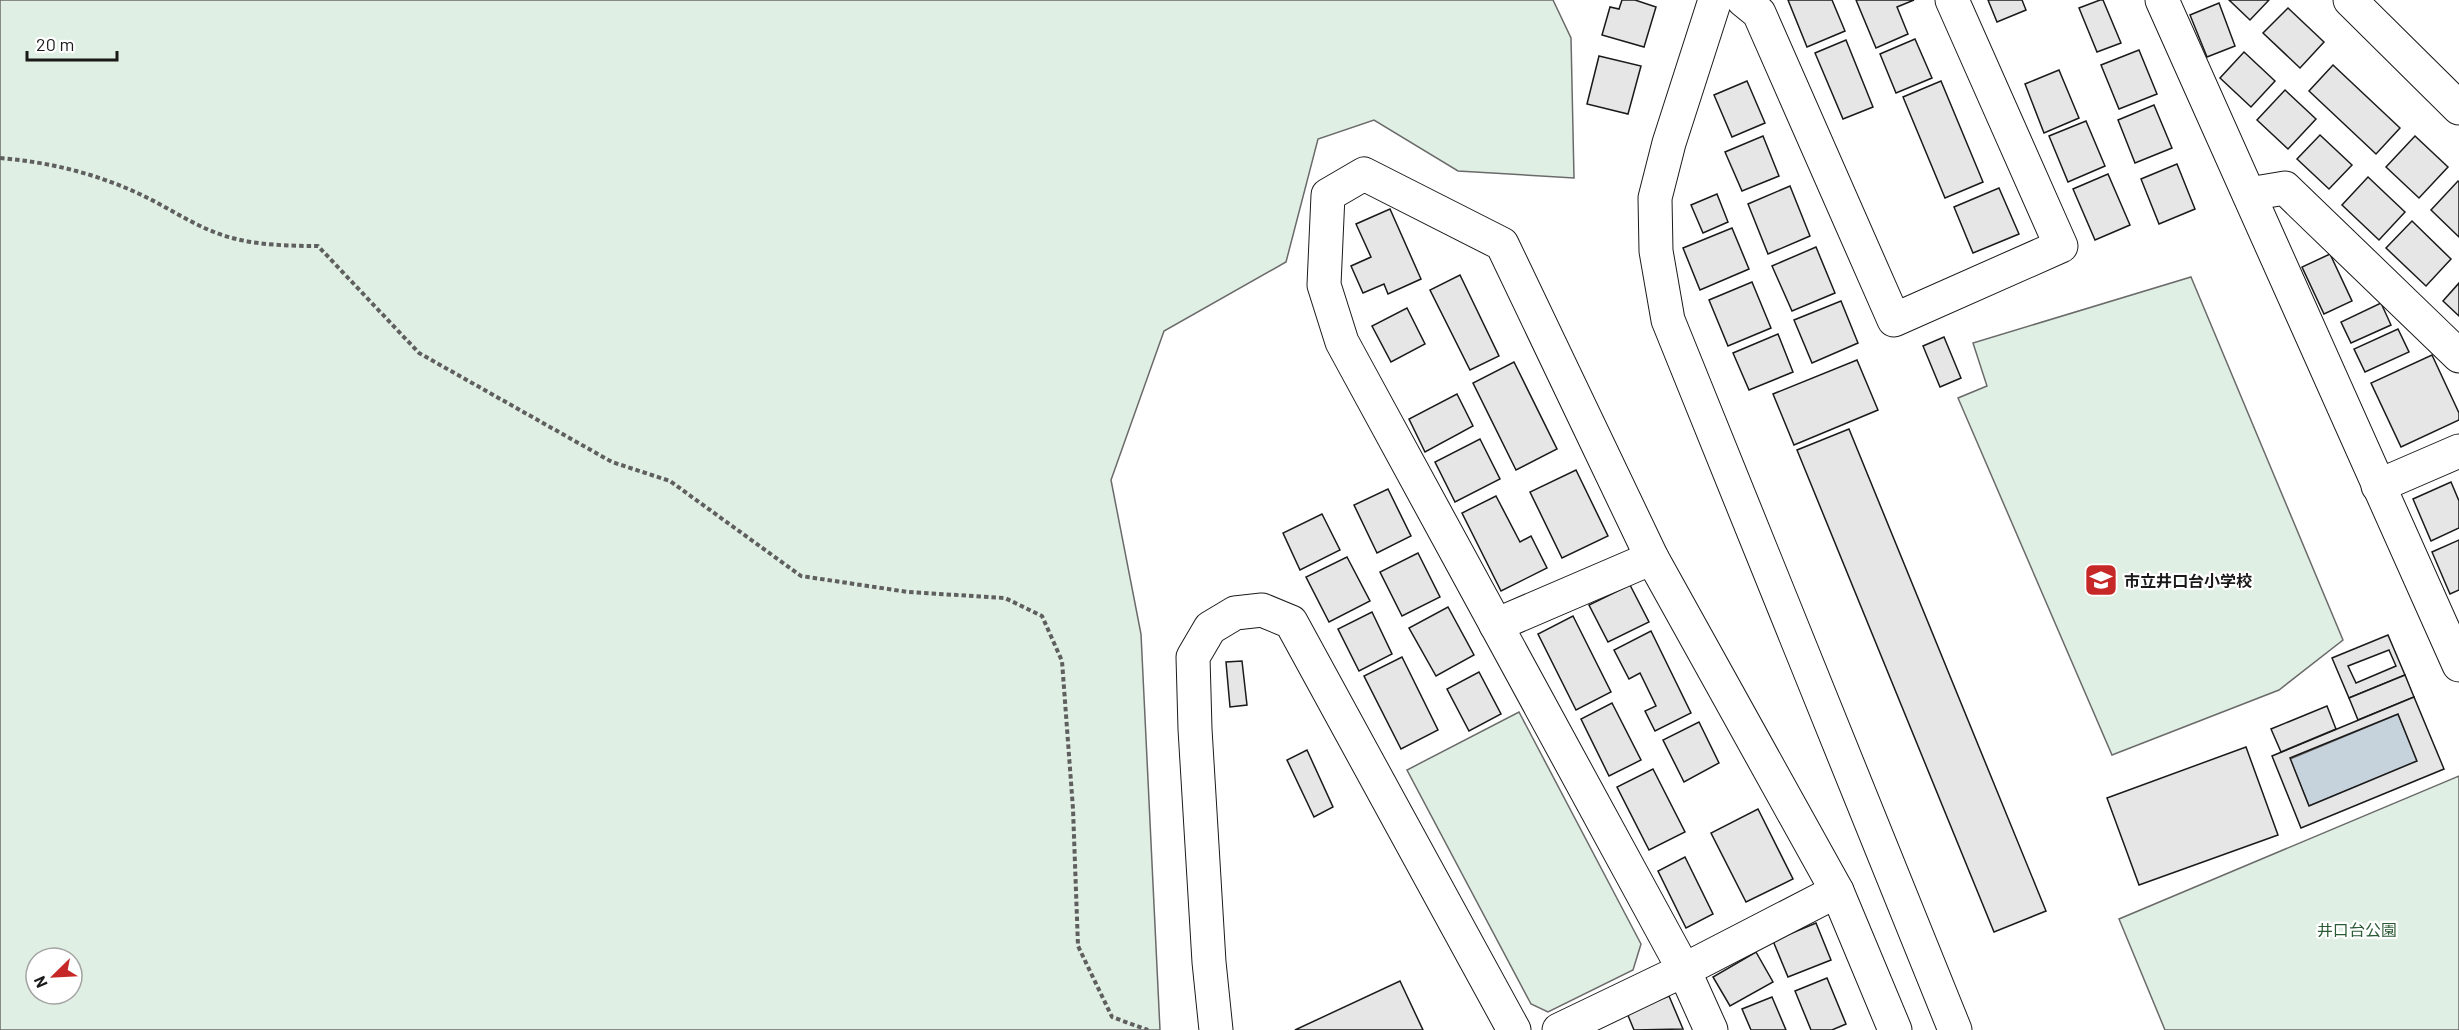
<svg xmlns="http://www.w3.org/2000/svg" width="2459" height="1030" font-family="Barlow,'Noto Sans JP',sans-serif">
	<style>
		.green { fill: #e0efe3; stroke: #6a6a6a; stroke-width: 1.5; fill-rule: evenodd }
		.water { fill: #c6d2dc; stroke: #6a6a6a; stroke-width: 1.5 }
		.building { fill: #e6e6e6; stroke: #1a1a1a; stroke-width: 1.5; fill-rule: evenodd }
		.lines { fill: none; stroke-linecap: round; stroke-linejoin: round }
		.minor-casing { stroke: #1a1a1a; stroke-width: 35 }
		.path { stroke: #5f5f5f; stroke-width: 4; stroke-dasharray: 4.5 3; stroke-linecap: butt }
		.minor { stroke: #fff; stroke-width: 33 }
		.labels { text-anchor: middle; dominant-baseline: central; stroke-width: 4.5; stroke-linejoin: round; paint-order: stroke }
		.poi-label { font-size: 16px; font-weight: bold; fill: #1a1a1a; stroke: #fff; text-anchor: start }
		.park-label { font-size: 16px; fill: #2b5a34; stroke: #fff }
	</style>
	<rect width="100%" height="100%" fill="#fff"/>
	<g class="green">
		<path d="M0,0H1553L1571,38L1574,178L1458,171L1374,120L1318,139L1286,262L1164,331L1111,480L1141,634L1160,1030H0ZM36,958H72V994H36Z"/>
		<path d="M2191,277L2343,640L2279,690L2112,755L1958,398L1987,386L1973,343Z"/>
		<path d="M1519,712L1641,944L1633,970L1548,1012L1531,1004L1407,770Z"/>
		<path d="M2459,776V1030H2165L2119,919Z"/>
	</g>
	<path class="water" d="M2398,714L2417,761L2309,806L2290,759Z"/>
	<g class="building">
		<path d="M1622,0H1635L1656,7L1644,47L1602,35L1610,7L1619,9Z"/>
		<path d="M1788,0H1832L1845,31L1807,47Z"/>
		<path d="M1856,0H1914L1897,7L1908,34L1876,48Z"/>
		<path d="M1988,0H2022L2026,10L1997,22Z"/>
		<path d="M2100,0H2103L2121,43L2097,52L2079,8Z"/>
		<path d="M2229,0H2269L2250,20Z"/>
		<path d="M2219,3L2235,46L2207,57L2190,15Z"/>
		<path d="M2288,8L2324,42L2300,68L2263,33Z"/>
		<path d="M1915,39L1932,78L1896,93L1880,54Z"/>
		<path d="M1846,40L1873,107L1843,119L1815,53Z"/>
		<path d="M2139,50L2157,94L2119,109L2101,65Z"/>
		<path d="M2244,52L2275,81L2251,107L2220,78Z"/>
		<path d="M1599,56L1641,66L1628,114L1587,104Z"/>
		<path d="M2333,65L2400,128L2376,154L2309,91Z"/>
		<path d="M2059,70L2079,118L2044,133L2025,84Z"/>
		<path d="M1747,81L1765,123L1732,137L1714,95Z"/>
		<path d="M1941,81L1983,182L1945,198L1903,97Z"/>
		<path d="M2285,90L2316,119L2288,149L2257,120Z"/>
		<path d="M2154,105L2172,148L2135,163L2118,120Z"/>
		<path d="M2086,121L2105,166L2068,182L2049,136Z"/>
		<path d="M2320,135L2352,165L2329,189L2297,159Z"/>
		<path d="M1763,136L1779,176L1742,191L1725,152Z"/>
		<path d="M2415,136L2448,167L2419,198L2386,167Z"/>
		<path d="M2177,164L2195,209L2159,224L2141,179Z"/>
		<path d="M2108,174L2130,225L2095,240L2073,189Z"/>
		<path d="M2368,177L2405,212L2379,240L2342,205Z"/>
		<path d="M2458,181L2459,182V237L2431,210Z"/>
		<path d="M1790,186L1810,236L1768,254L1748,204Z"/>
		<path d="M1999,188L2019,234L1973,253L1954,207Z"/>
		<path d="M1717,194L1728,222L1703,233L1691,205Z"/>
		<path d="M1390,209L1421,279L1388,294L1384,284L1363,293L1351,266L1371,257L1356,224Z"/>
		<path d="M2412,221L2451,259L2426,286L2386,248Z"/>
		<path d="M1732,228L1749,269L1700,290L1683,248Z"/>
		<path d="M1816,247L1835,293L1792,311L1772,266Z"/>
		<path d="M2330,254L2352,301L2324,314L2302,267Z"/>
		<path d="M1460,275L1499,356L1470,370L1430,290Z"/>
		<path d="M1752,282L1771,328L1728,346L1709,300Z"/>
		<path d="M2459,283V316L2443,301Z"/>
		<path d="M1841,301L1858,343L1812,363L1794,320Z"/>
		<path d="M2381,303L2391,325L2351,343L2341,322Z"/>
		<path d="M1407,308L1425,344L1391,362L1372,326Z"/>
		<path d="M2398,329L2409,352L2365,372L2354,349Z"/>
		<path d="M1778,334L1793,372L1749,390L1733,353Z"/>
		<path d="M1944,337L1961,378L1940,387L1923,346Z"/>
		<path d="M2432,355L2459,413V420L2401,447L2371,383Z"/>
		<path d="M1857,360L1878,410L1794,445L1773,394Z"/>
		<path d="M1514,362L1557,449L1516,470L1473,383Z"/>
		<path d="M1457,394L1473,426L1425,452L1409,419Z"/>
		<path d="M1849,429L2046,911L1994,932L1797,450Z"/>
		<path d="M1480,439L1500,479L1455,502L1435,462Z"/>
		<path d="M1576,470L1608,536L1562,558L1530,492Z"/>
		<path d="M2451,482L2459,501V528L2431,541L2413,499Z"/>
		<path d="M1388,489L1411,536L1377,553L1354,505Z"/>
		<path d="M1496,496L1520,542L1531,536L1547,568L1501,591L1462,513Z"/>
		<path d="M1322,514L1340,550L1300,570L1283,533Z"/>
		<path d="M2459,540V590L2450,594L2432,552Z"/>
		<path d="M1418,553L1440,597L1402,616L1380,572Z"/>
		<path d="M1347,557L1370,601L1329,622L1306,577Z"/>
		<path d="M1630,585L1649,622L1608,642L1589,605Z"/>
		<path d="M1448,607L1474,655L1436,676L1409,628Z"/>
		<path d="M1372,612L1392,654L1359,671L1338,629Z"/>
		<path d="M1573,616L1611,692L1576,710L1538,634Z"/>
		<path d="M1651,631L1691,713L1655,731L1645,711L1656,706L1640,673L1629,679L1614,650Z"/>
		<path d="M2388,635L2405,675L2349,698L2332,658ZM2389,650L2396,666L2356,683L2348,666Z"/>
		<path d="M1402,657L1438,730L1401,749L1364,676Z"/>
		<path d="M1242,661L1247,705L1230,707L1226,662Z"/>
		<path d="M1479,672L1501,714L1469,731L1447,689Z"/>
		<path d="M2405,675L2414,697L2358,720L2349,698Z"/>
		<path d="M2414,697L2444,769L2301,828L2272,756ZM2398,714L2417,761L2309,806L2290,758Z"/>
		<path d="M1612,703L1641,760L1609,776L1581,719Z"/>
		<path d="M2327,706L2336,729L2281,752L2271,729Z"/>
		<path d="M1699,722L1719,763L1684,782L1663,740Z"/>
		<path d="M2246,747L2278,835L2139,885L2107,798Z"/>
		<path d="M1307,750L1333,807L1314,817L1287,760Z"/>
		<path d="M1653,769L1685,832L1649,850L1617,787Z"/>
		<path d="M1758,809L1793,879L1746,902L1711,833Z"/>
		<path d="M1685,857L1713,914L1686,928L1658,871Z"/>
		<path d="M1816,923L1831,960L1788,977L1773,941Z"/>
		<path d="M1756,952L1773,982L1730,1006L1713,977Z"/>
		<path d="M1827,978L1846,1024L1832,1030H1811L1795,991Z"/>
		<path d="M1400,981L1423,1030H1295Z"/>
		<path d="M1669,996L1683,1029L1634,1030L1627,1013Z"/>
		<path d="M1772,997L1786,1030H1751L1742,1009Z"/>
	</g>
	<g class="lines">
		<defs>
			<g id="minor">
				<path d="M1715,0L1669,143L1655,198L1656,251L1668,320L1955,1030"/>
				<path d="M1743,0L1759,13L1894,320L2061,246L1952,0"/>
				<path d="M2162,0L2459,665"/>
				<path d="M2350,0L2459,108"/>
				<path d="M2249,194L2285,188L2459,356"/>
				<path d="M2378,486L2459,451"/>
				<path d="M1496,625L1652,558"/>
				<path d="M1216,1030L1209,962L1195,729L1193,657L1210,628L1235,613L1262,610L1291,622L1514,1030"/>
				<path d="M1559,1030L1684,970L1837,891"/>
				<path d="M1711,1030L1684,970L1342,342L1324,285L1328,195L1364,174L1502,244L1652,558L1837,891L1895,1030"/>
			</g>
		</defs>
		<use href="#minor" class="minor-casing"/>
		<path class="path" d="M0,158C47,162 90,172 133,191C161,203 186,221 214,232C246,245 285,246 318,246L419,353L612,462L670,481L801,576L908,592L1005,598L1042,616L1062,661L1073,809L1078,946L1112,1017L1148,1030"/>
		<use href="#minor" class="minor"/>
	</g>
	<defs>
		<symbol id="school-square" viewBox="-11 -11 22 22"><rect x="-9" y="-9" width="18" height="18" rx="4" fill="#c62828" stroke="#fff"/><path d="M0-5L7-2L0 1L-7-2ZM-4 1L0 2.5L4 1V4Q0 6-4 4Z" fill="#fff"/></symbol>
	</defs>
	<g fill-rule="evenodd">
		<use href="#school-square" x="2082" y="561" width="38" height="38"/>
	</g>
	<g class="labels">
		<g class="poi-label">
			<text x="2124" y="580">市立井口台小学校</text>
		</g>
		<g class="park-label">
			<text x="2357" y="929">井口台公園</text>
		</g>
	</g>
	<g transform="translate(54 976) rotate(246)"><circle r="28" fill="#ffffff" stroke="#a3a3a3" stroke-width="1.5"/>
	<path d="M0-4.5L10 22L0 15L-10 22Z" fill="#c62828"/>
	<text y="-9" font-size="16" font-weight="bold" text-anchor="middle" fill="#1a1a1a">N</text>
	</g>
	<path d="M27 51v9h90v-9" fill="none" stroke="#1a1a1a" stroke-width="3"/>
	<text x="36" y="51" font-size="18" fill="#1a1a1a" stroke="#ffffff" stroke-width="4.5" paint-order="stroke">20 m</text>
</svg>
